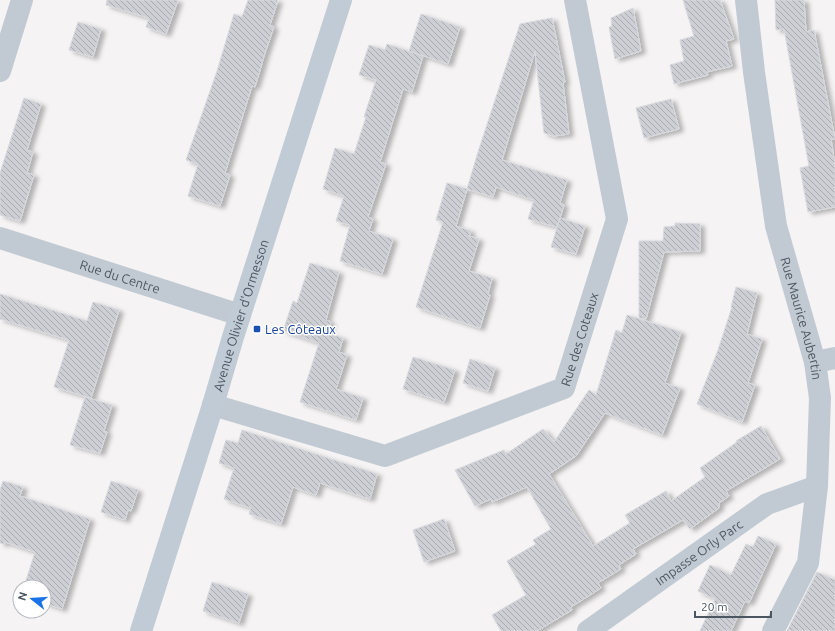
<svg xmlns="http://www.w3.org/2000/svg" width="835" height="631" font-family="Ubuntu,sans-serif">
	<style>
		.building { fill: url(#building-back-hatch); stroke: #d7d9de; filter: url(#shadow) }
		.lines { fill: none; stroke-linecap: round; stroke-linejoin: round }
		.minor { stroke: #c1cad2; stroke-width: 22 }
		.secondary { stroke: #c1cbd6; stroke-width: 22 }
		.transit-dot { fill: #1a4fb4; stroke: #fff; stroke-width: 1.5 }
		.labels { text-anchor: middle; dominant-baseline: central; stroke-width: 3; stroke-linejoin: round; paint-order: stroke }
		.street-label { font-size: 13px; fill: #4a5661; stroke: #fff }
		.transit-label { font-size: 13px; fill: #164399; stroke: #fff; text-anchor: start }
	</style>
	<defs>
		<pattern id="building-back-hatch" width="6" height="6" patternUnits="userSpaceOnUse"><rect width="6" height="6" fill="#cdcfd5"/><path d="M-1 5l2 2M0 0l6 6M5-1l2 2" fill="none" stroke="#a8abb0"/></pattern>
		<filter id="shadow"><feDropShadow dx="4.5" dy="2.5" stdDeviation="2" flood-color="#0004"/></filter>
	</defs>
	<rect width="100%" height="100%" fill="#f5f3f3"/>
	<g class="building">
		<path d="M107,0H178L166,34L146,27L149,18L106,5Z"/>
		<path d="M248,0H278L270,25L274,27L265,53L255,87L252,86L225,173L230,175L220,206L188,196L198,164L186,160L217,71L234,14L242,17Z"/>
		<path d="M683,0H720L734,39L726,41L732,66L707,72L708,75L674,84L670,65L684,61L680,40L694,36Z"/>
		<path d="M775,0H804L806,32L814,30L835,139H831L835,166V207L808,212L800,168L809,166L784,29L776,30Z"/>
		<path d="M633,8L641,51L615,59L609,27L612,26L611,18Z"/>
		<path d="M421,14L460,27L448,64L409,51Z"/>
		<path d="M552,18L565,82L563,83L569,134L554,136L544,133L535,51L502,160L567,180L560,203L564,205L557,227L528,219L534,200L496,187L493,197L467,189L478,152L520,24Z"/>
		<path d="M78,22L101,29L93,57L69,50Z"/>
		<path d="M387,44L423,56L412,92L403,89L380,162L386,164L368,217L373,219L369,231L393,239L382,274L340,261L350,225L336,221L344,196L323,189L335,148L354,154L366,117H364L376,80L359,75L369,45L385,50Z"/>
		<path d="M24,98L41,104L27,150L33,152L27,173L34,175L20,221L0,215V173Z"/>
		<path d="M671,99L679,129L644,138L636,108Z"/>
		<path d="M447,183L467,189L456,226L471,231L469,236L479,239L469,271L492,278L488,294L490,295L480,328L416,307L443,222L436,220Z"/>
		<path d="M560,218L585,226L576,254L551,247Z"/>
		<path d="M675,223L700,224V251L664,252L646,319L639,318V241H663L664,227L675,226Z"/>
		<path d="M310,263L339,272L326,320L331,322L327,333L343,338L339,352L347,355L336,389L363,398L356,420L300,402L319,343L283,331L293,301L297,303Z"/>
		<path d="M736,287L757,293L747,334L762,339L748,383L755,385L742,422L697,404L718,350L732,307H731Z"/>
		<path d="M0,294L87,321L93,302L119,310L91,398L54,387L69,340L0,319Z"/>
		<path d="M627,315L681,332L665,383L680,388L662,435L605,413L576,456L549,474L593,546L630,523L625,515L666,491L671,501L705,477L700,468L737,442L736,441L761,426L780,459L726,491L729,496L719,503V508L690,529L683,520L633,549L636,554L619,565L621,569L598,583L601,588L571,607L572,610L537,631H501L492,615L526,595L507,561L536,544L533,540L551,529L527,487L492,502L491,499L475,506L455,470L504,450L506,454L543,429L554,442L589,390L596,395L616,330L622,333Z"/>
		<path d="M413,357L455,370L444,402L403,389Z"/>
		<path d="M470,359L495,368L488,391L463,383Z"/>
		<path d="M85,397L112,405L104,431L107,432L100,453L70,445Z"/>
		<path d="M242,430L377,474L370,499L320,483L316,495L293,487L281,524L249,514L251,508L224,499L234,468L219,463L226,440L238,443Z"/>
		<path d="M3,481L23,487L20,496L90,519L62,609L44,603V587H24L35,552L5,542L4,544L0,543V490Z"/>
		<path d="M111,481L138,490L131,511L128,510L125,520L101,512Z"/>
		<path d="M444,519L455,551L424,562L413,530Z"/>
		<path d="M758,536L776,544L749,603L745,601L731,631H700L715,599L698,591L710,565L731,575L746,544L753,547Z"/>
		<path d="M817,572L835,580V631H787Z"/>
		<path d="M212,582L248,594L239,623L203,611Z"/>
	</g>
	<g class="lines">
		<g class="minor">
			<path id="s1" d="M746,0L754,72L776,226L815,362L820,398L817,486L808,563L773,631"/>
			<path d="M0,71L22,0"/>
			<path id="s2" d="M0,238L240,315"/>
			<path d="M815,362L835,358"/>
			<path id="s3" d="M213,405L385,456L564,388L617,219L575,0"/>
			<path id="s4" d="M588,631L767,504L817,486"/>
		</g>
		<path class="secondary" id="s5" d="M141,631L213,405L233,337L341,0"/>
	</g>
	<rect class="transit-dot" x="253" y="325" width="8" height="8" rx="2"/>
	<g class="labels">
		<g class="street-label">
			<text stroke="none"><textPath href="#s2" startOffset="126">Rue du Centre</textPath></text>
			<text stroke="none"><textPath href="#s5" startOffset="331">Avenue Olivier d'Ormesson</textPath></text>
			<text stroke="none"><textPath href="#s1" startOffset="324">Rue Maurice Aubertin</textPath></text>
			<text stroke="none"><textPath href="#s3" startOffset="422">Rue des Coteaux</textPath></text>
			<text stroke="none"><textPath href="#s4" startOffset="136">Impasse Orly Parc</textPath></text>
		</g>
		<g class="transit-label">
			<text x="265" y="329">Les Côteaux</text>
		</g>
	</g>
	<g transform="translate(32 599) rotate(287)"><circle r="19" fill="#ffffff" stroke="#b7bbc0"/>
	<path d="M0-3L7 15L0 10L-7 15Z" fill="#1a73e8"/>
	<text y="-6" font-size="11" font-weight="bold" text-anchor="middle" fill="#4a5661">N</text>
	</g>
	<path d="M695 611v6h76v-6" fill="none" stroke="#4a5661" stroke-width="2"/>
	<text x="701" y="611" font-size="12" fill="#4a5661" stroke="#ffffff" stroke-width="3" paint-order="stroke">20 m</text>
</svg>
